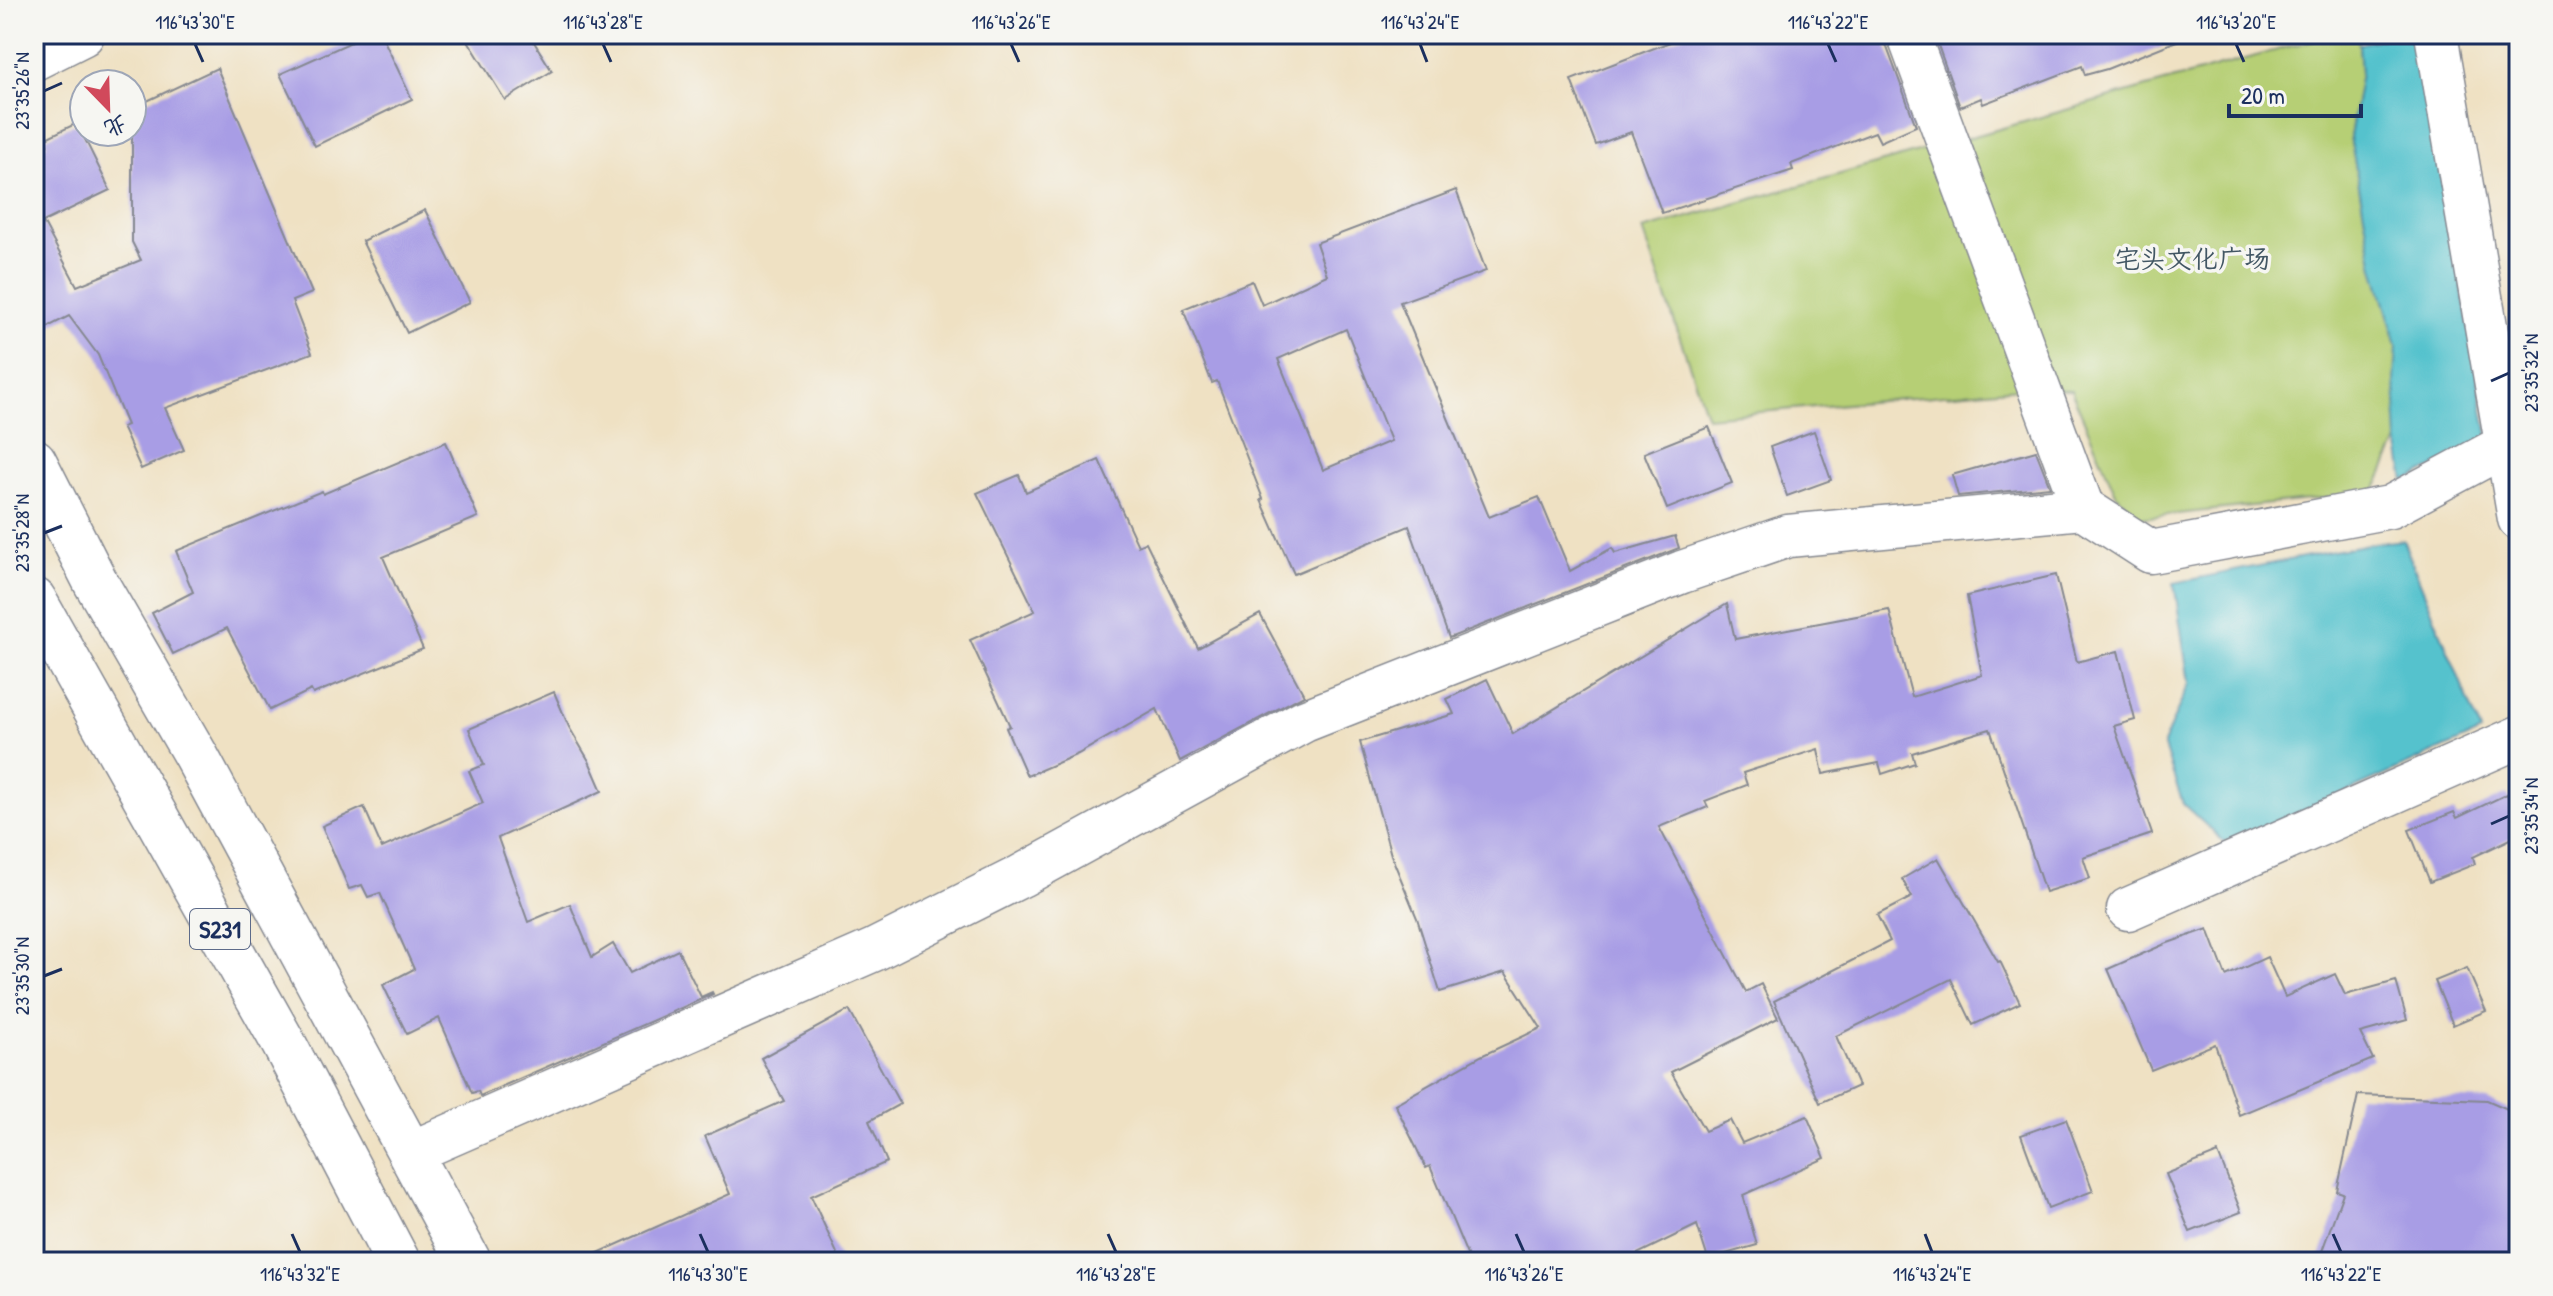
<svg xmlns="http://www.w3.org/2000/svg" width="2553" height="1296" font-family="'Patrick Hand','LXGW WenKai TC',sans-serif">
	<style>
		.green { fill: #b6cf74; stroke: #687f69; stroke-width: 2 }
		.water { fill: #55c2cd; stroke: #387896; stroke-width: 2 }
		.building { fill: #a89de5; fill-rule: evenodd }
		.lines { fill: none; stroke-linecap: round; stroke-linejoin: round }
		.street-casing { stroke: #858890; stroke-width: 45 }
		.secondary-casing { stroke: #858890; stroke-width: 47 }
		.primary-casing { stroke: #858890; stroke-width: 47 }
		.street { stroke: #fff; stroke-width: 42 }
		.secondary { stroke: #fff; stroke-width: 44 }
		.primary { stroke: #fff; stroke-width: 44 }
		.ticks { fill: none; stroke: #1b2f5e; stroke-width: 3 }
		.labels { text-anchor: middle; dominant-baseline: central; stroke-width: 7; stroke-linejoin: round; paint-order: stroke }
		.shield { fill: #f6f6f2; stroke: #5d6b8a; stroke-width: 2 }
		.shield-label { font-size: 24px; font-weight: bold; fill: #1b2f5e }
		.park-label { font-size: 26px; fill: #425764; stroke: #f6f6f2 }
		.neatline { fill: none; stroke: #1b2f5e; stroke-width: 3 }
		.ticks-label { font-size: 20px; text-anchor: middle; fill: #1b2f5e }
	</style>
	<rect width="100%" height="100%" fill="#f6f6f2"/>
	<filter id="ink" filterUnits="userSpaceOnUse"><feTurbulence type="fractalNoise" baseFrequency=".0125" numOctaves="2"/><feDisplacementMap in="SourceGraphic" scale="16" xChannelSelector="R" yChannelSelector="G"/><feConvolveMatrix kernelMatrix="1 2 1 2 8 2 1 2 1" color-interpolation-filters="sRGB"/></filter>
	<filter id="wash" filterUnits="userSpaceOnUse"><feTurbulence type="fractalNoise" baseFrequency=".006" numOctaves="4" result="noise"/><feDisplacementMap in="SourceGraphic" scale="32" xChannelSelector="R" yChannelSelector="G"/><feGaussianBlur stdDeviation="1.8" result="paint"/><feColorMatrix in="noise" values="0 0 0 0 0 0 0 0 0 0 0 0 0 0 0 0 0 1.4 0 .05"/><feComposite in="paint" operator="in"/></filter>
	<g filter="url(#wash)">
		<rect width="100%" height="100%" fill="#efe1c3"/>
		<path class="green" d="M2334,34H2358L2361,73L2350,137L2374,267L2397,345L2398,441L2374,493L2140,518L2116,494L2071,390L2019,388L1707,417L1643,230Z"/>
		<g class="water">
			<path d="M2403,34H2417L2489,442L2405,481L2398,441L2395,380L2397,345L2374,267L2350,137L2361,73L2359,44Z"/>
			<path d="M2403,540L2481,732L2257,832L2224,842L2183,804L2163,744L2189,683L2174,583L2368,544Z"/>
		</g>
		<g id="blocks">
			<g class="building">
				<path d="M369,34H381L412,99L315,146L280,74Z"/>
				<path d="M464,34H529L552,71L505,100Z"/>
				<path d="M1685,34H1885V42L1916,126L1880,142L1875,132L1791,164L1793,170L1662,213L1631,132L1596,145L1571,80L1670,42Z"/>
				<path d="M1934,34H2189V36L2107,69L2085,75L2082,66L1983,104L1981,98L1960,107Z"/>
				<path d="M217,68L312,293L292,301L312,353L165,408L184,450L141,469L122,427L127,425L98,355L69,316L46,328L34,305V151L47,145L44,139L77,123L110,190L43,222L77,286L141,260L132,242V108Z"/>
				<path d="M1456,190L1486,271L1400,302L1489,517L1539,497L1570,571L1612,548L1615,553L1675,536L1679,548L1449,638L1409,526L1294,574L1261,500L1263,499L1217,381L1212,383L1183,309L1252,281L1262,305L1327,275L1316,243ZM1346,329L1391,441L1323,470L1278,359Z"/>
				<path d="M425,210L470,302L407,333L362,241Z"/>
				<path d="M1709,427L1732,483L1667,509L1644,453Z"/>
				<path d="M1814,431L1831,480L1787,496L1770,447Z"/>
				<path d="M446,442L478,517L383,557L423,649L313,694L311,690L270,710L227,628L173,654L152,613L193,592L176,551L322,491L323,494Z"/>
				<path d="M2036,451L2050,487L1958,496L1952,475Z"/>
				<path d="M1099,460L1138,546L1146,542L1198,648L1260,614L1304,695L1180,761L1157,709L1078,754L1027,776L1006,728L1010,726L970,640L1035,611L977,493L1019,475L1026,492Z"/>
				<path d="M2056,575L2077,662L2118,651L2135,720L2114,726L2152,834L2083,857L2090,878L2045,892L1990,729L1912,753L1915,763L1882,774L1879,763L1823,774L1818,749L1743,773L1747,785L1705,801L1708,807L1659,827L1746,992L1761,984L1778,1018L1671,1072L1705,1131L1730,1120L1742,1143L1807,1116L1825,1158L1743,1195L1757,1245L1708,1259L1697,1225L1621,1262H1470L1430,1166L1426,1168L1395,1104L1481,1056L1541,1028L1505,972L1440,992L1417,918L1391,855L1360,742L1454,714L1447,699L1487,679L1513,734L1727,604L1735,639L1889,610L1912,697L1982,675L1967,596Z"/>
				<path d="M554,692L569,727L589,761L602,791L498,838L528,922L570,904L592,957L613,944L630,973L678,950L701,997L712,992L713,994L480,1096L478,1091L472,1093L439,1018L407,1034L383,985L414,969L380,893L368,897L362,885L349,889L322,826L364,807L382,848L483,803L469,771L484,765L469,729Z"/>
				<path d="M2507,794L2519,817V835L2473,857L2475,864L2430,882L2409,830L2454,812L2457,818Z"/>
				<path d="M1938,858L1998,962L2000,961L2020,1003L1973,1025L1951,979L1836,1036L1858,1086L1820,1103L1774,1001L1890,941L1877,915L1912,897L1902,879Z"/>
				<path d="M2208,929L2226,976L2267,957L2285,997L2335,974L2345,995L2396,981L2407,1020L2360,1033L2373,1059L2239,1115L2215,1044L2151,1070L2108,969L2165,944Z"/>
				<path d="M2467,968L2486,1011L2453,1025L2435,981Z"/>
				<path d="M849,1010L900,1104L869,1121L887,1162L811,1196L841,1262H578L730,1194L705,1136L784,1101L761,1058Z"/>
				<path d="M2358,1095L2487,1100L2519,1114V1262H2318L2343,1193L2337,1191Z"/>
				<path d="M2066,1119L2093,1191L2048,1208L2021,1135Z"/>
				<path d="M2218,1153L2241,1212L2190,1232L2166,1174Z"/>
			</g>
		</g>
	</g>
	<g filter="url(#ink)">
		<use href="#blocks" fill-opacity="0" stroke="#858890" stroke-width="2"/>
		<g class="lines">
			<defs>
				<g id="street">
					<path d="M1908,34L2083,508"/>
					<path d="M2436,34L2519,519"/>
					<path d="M2128,909L2519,737"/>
					<path d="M412,1152L874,950L1021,876L1304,721L1682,572L1788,536L2083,508L2151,552L2390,507L2506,445"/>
				</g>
				<path id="secondary" d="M34,58L82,34"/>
				<g id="primary">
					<path d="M34,461L96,583L196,756L469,1262"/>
					<path d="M34,600L284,1044L398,1262"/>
				</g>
			</defs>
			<use href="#street" class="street-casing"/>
			<use href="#secondary" class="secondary-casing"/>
			<use href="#primary" class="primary-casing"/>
			<use href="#street" class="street"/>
			<use href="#secondary" class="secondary"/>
			<use href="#primary" class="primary"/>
		</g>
	</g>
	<path class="ticks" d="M195,44L203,62M603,44L611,62M1011,44L1019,62M1420,44L1427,62M1828,44L1836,62M2236,44L2244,62M44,91L62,83M2491,381L2509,373M44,533L62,526M2491,824L2509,816M44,976L62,969M292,1234L300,1252M700,1234L708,1252M1108,1234L1116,1252M1516,1234L1524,1252M1925,1234L1932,1252M2333,1234L2341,1252"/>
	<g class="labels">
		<rect class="shield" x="190" y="909" width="60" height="40" rx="6"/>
		<g class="shield-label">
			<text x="220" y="929">S231</text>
		</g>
		<g class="park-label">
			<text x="2192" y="258">宅头文化广场</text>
		</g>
	</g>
	<rect width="2553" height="1296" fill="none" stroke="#f6f6f2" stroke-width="88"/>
	<g transform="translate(108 108) rotate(157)"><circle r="38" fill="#f6f6f2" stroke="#9ea6b7" stroke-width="2"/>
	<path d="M0-6L14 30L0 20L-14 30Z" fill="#d1495b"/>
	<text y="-12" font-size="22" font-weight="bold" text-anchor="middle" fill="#1b2f5e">北</text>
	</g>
	<path d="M2229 104v12h132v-12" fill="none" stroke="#1b2f5e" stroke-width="4"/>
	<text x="2241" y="104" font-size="24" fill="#1b2f5e" stroke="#f6f6f2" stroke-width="6" paint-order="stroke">20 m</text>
	<rect x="44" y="44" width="2465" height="1208" class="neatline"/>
	<g class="ticks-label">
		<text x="195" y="29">116°43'30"E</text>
		<text x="603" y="29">116°43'28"E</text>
		<text x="1011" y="29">116°43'26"E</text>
		<text x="1420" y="29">116°43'24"E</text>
		<text x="1828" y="29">116°43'22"E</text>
		<text x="2236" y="29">116°43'20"E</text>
		<text transform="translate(22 91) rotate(-90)" y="7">23°35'26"N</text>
		<text transform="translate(2531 373) rotate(-90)" y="7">23°35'32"N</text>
		<text transform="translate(22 533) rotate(-90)" y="7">23°35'28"N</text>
		<text transform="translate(2531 816) rotate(-90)" y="7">23°35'34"N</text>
		<text transform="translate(22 976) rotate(-90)" y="7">23°35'30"N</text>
		<text x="300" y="1281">116°43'32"E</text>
		<text x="708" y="1281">116°43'30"E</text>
		<text x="1116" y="1281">116°43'28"E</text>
		<text x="1524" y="1281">116°43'26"E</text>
		<text x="1932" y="1281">116°43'24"E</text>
		<text x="2341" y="1281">116°43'22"E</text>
	</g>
</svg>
